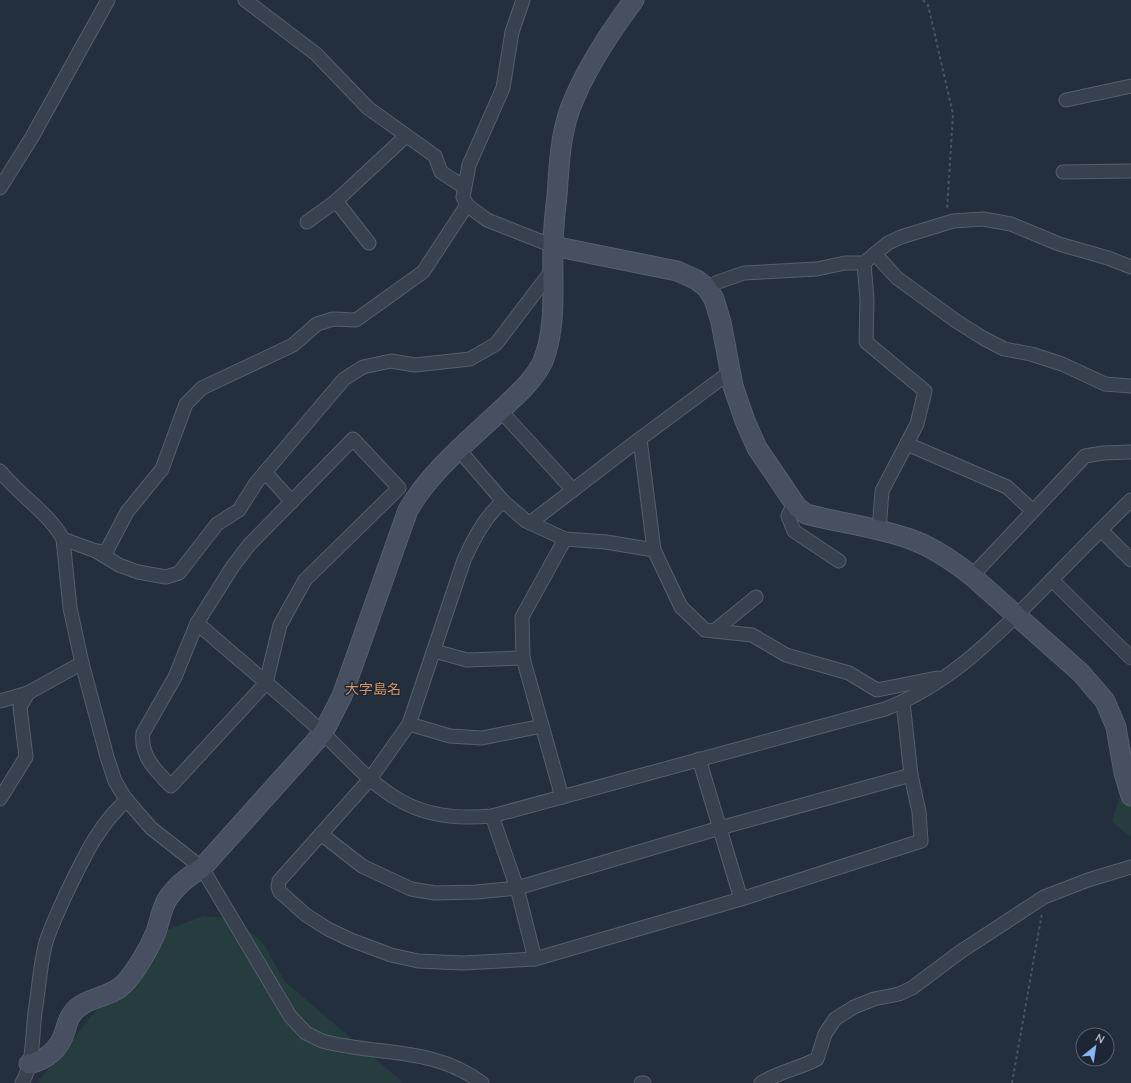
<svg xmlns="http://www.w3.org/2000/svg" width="1131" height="1083" font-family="Mulish,'Noto Sans JP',sans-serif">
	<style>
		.green { fill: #263c3f }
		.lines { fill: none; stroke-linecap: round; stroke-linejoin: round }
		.street-casing { stroke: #565f6c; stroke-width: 15 }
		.secondary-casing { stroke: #565f6c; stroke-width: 21 }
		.path { stroke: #44595c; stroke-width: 2; stroke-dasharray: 3 3; stroke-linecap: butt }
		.street { stroke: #38414e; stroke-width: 13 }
		.secondary { stroke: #465061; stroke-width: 19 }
		.labels { text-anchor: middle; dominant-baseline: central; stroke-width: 3; stroke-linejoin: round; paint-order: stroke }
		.quarter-label { font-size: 14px; fill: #d59563; stroke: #1d2633 }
	</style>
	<rect width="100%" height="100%" fill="#242f3e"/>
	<g class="green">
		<path d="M1131,772V837L1112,822L1125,779Z"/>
		<path d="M203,916L236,919L263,943L285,982L404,1083H37L159,933Z"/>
	</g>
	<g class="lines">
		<defs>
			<g id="street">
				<path d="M245,0L316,54L368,108L435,156L441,172L464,187"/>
				<path d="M523,0L512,32L503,88L469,165L463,197L467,205L487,220L553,246"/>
				<path d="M1066,100L1131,86"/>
				<path d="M1063,172L1131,171"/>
				<path d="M0,188L32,137L108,0"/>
				<path d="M336,201L369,243"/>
				<path d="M307,222L336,201L406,136"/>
				<path d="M875,254L897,278L956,321L983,338L1004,349L1031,354L1062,364L1105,384L1131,386"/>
				<path d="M864,263L867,300L866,342L925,391L917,424L882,491L879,530"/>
				<path d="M707,288L718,282L744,273L817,269L845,263H864L888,243L901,237L953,221L983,219L1011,224L1059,244L1108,258L1131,267"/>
				<path d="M500,410L573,490"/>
				<path d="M353,439L399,488L305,580L280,625L266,683L171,786C156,771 140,756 143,733L175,677L197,623L233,566L249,545Z"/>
				<path d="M640,439L654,550L681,607L705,630L752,635L786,655L849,673L877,690L937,678"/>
				<path d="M907,444L1007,487L1033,511"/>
				<path d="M459,450L503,501L526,521L565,539L606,542L654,550"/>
				<path d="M0,471C19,495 48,512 63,539L70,608L82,663L107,757L115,781L125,798L151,828L202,868L290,1016L306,1033L322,1041C378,1056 433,1046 482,1083"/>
				<path d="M265,472L292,502"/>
				<path d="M503,501C485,517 474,538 464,560L409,724L370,779L279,881L278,887L280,892L306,915L328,929L351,940L391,955L418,961L463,963L535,959L741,899L921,841L919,812L911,775L903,702"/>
				<path d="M794,503L788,516L794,531L839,561"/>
				<path d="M530,523L633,444L730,372"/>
				<path d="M1101,530L1131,560"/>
				<path d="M63,539L96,551L106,552L127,512L162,469L186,404L202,388L293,345L317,324L333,319L356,320L423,272L467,205"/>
				<path d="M96,551L119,565L138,572L166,577L179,573L217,524L239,510L256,483L344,379L363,367L391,361L415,365L470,359L496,344L553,269"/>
				<path d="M972,576L1085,456L1103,453L1131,452"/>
				<path d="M1052,580L1131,658"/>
				<path d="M197,623C239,660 282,695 323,733C348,757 370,784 401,801C429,817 461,819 492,816L885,709C945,686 988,644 1032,600C1065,566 1097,533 1131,500"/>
				<path d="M714,631L756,597"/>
				<path d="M434,651L467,660L523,658"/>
				<path d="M0,701L28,693L82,663"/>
				<path d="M409,724L450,736L482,738L542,726"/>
				<path d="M699,759L741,899"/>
				<path d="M562,797L523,658L522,617L565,539"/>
				<path d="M0,799L26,757L20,707L28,693"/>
				<path d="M492,816L517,888L535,959"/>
				<path d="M321,834L362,866L411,889L435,893L477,892L517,888L720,828L911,775"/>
				<path d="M22,1083C34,1062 32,1035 35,1012C39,989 40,964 46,942C51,926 59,910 66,894C83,860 97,826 127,800"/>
				<path d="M641,1083H644"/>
				<path d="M761,1083C780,1071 798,1069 817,1059L825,1034L835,1019L854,1007L874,999L899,994L912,988L960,952L1044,897L1088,880L1131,867"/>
			</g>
			<g id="secondary">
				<path d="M553,246L677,271L697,280L707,288L714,299L721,322L733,386L745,421L757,448L797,507L806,514C840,523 876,527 910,539C933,547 953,561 972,576L1081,673L1105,701L1116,727L1124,773L1131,796"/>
				<path d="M29,1064C47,1060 60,1048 65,1031C67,1025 68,1019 72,1014C83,997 109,999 124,984C136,971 149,949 156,932C160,921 161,909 168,898C177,885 188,877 202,868L323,733L342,696L408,510C431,471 467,442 500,411C515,396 534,381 543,361C557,326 552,284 553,247C553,230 555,213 557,196C559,167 560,137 570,109C584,72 610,32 634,0"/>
			</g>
		</defs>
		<use href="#street" class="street-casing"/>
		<use href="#secondary" class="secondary-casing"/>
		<g class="path">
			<path d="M923,0L928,5L953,114L947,210"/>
			<path d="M1012,1083L1042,913"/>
		</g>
		<use href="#street" class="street"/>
		<use href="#secondary" class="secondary"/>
	</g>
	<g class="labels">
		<g class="quarter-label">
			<text x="373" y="689">大字島名</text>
		</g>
	</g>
	<g transform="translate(1095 1047) rotate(30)"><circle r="19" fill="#1d2633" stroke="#59626f"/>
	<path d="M0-3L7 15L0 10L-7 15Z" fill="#8ab4f8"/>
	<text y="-6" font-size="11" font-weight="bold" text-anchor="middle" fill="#b4bcc9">N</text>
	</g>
</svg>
